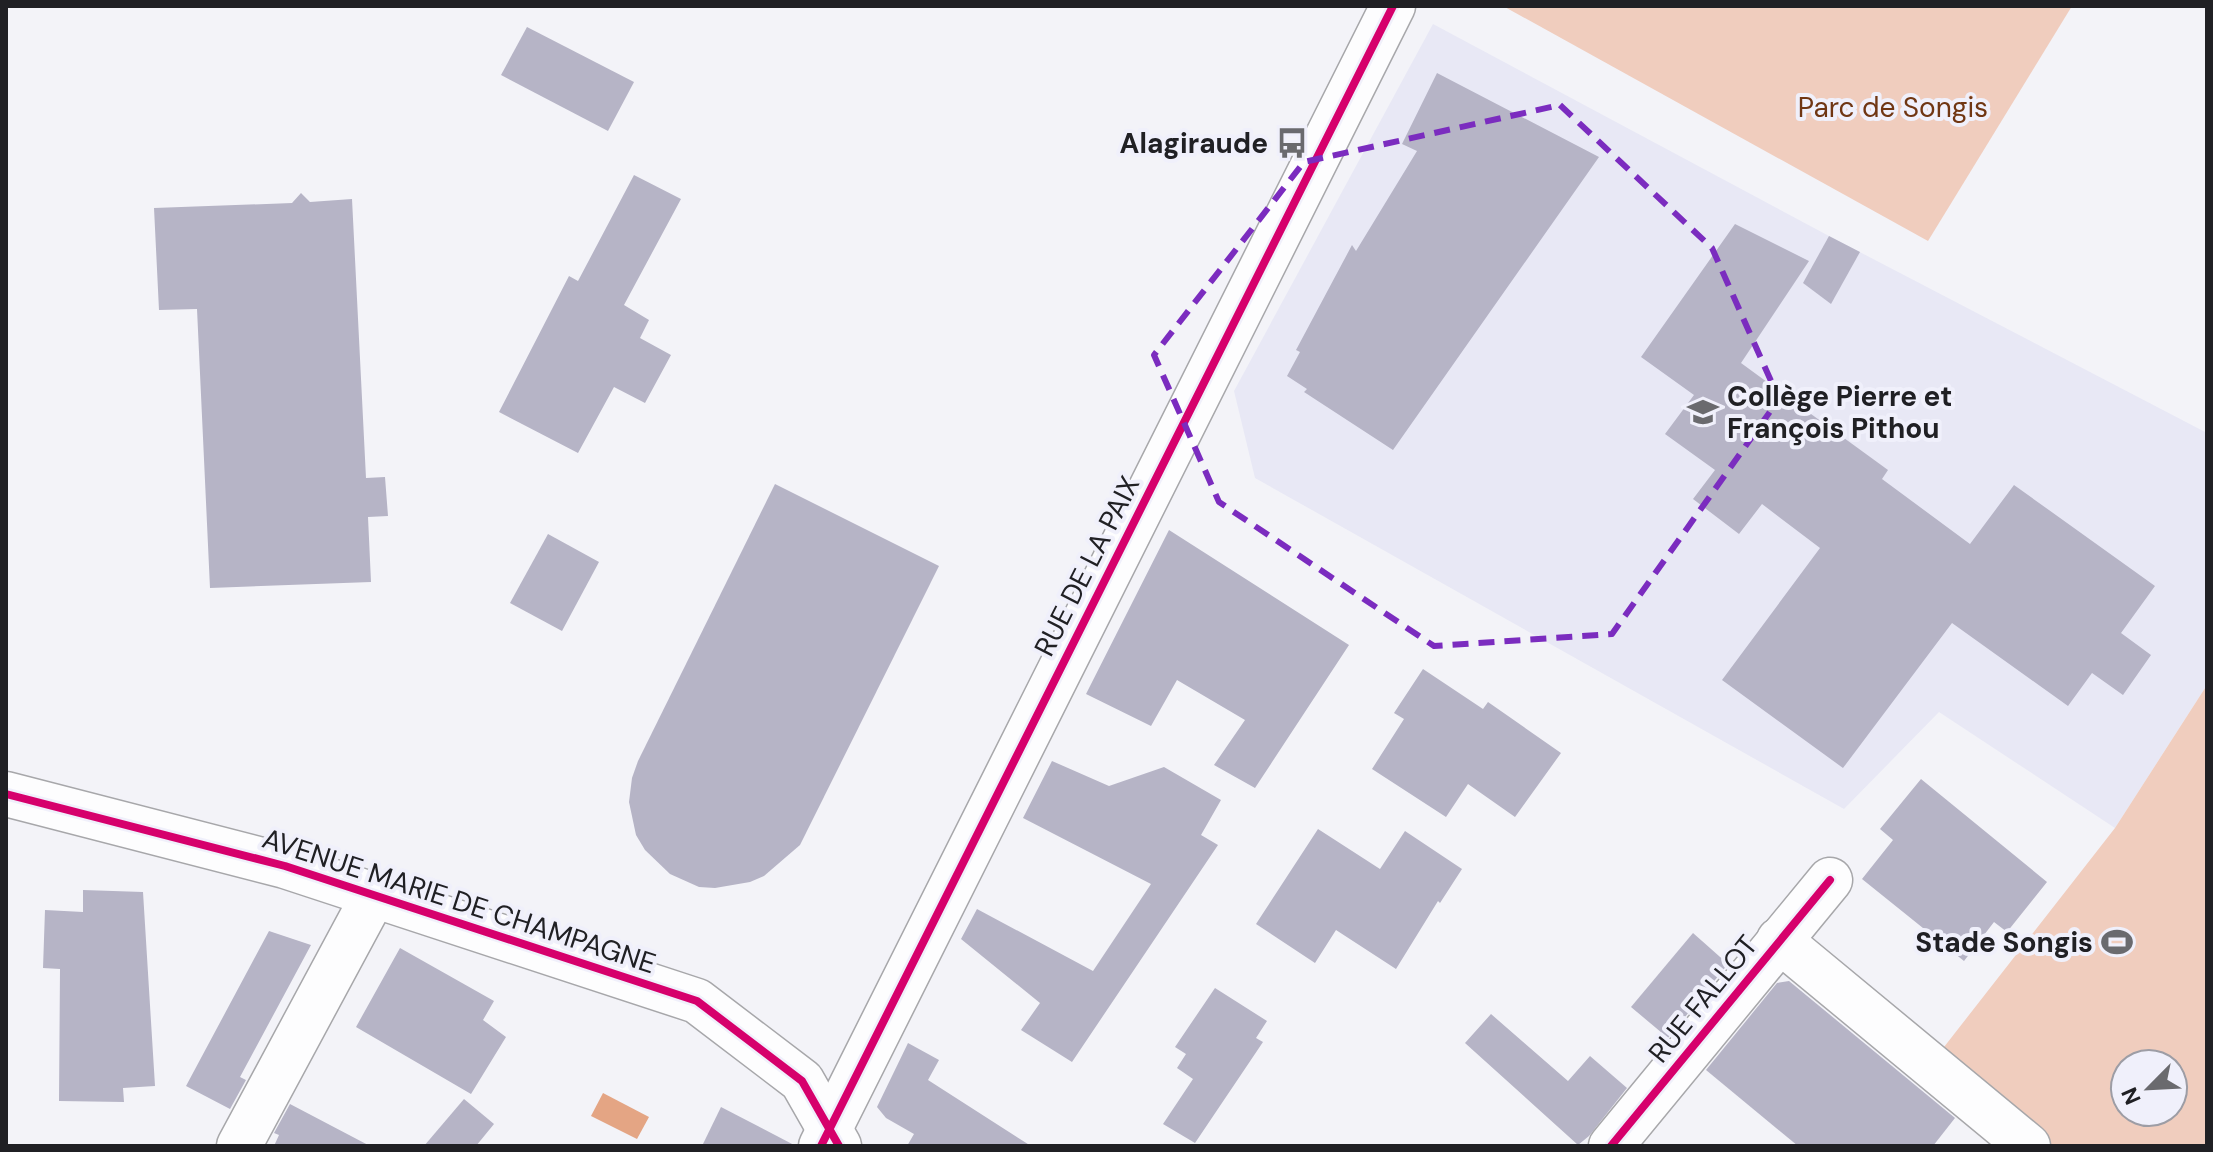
<svg xmlns="http://www.w3.org/2000/svg" width="2213" height="1152" font-family="'DM Sans',sans-serif">
	<style>
		.built { fill: #e8e8f5 }
		.green { fill: #f0cdbe; fill-rule: evenodd }
		.water { fill: #e4a584 }
		.building { fill: #b6b4c6 }
		.lines { fill: none; stroke-linecap: round; stroke-linejoin: round }
		.street-casing { stroke: #a7a7aa; stroke-width: 47 }
		.street { stroke: #fdfdfe; stroke-width: 44 }
		.cycleway-casing { stroke: #f0f0fb; stroke-width: 13 }
		.cycleway { stroke: #d6006c; stroke-width: 8 }
		.marked { fill: none; stroke: #7b2cbf; stroke-width: 6; stroke-dasharray: 16 10; stroke-linejoin: round }
		.labels { text-anchor: middle; dominant-baseline: central; stroke-width: 8; stroke-linejoin: round; paint-order: stroke }
		.park-label { font-size: 28px; fill: #703613; stroke: #f0f0fb }
		.poi-label { font-size: 28px; font-weight: bold; fill: #202024; stroke: #f0f0fb; text-anchor: end }
		.street-label { font-size: 28px; fill: #202024; stroke: #f0f0fb }
	</style>
	<rect width="100%" height="100%" fill="#f3f3f8"/>
	<path class="built" d="M1433,24L1829,236L2207,433V685L2115,828L1939,712L1844,809L1255,478L1234,391Z"/>
	<g class="green">
		<path d="M1503,6H2072L1928,241Z"/>
		<path d="M2207,685V1146H2046L1937,1056L2115,828ZM2125,1064H2173V1112H2125Z"/>
	</g>
	<path class="water" d="M603,1093L649,1117L637,1139L591,1116Z"/>
	<g class="building">
		<path d="M527,27L634,82L608,131L501,75Z"/>
		<path d="M1437,73L1599,157L1393,450L1304,392L1307,389L1287,376L1300,352L1296,350L1352,245L1356,251L1417,151L1402,144Z"/>
		<path d="M634,175L681,199L624,305L649,320L640,338L671,355L645,403L614,387L578,453L499,412L569,276L578,281Z"/>
		<path d="M301,193L310,202L352,199L366,478L385,477L388,516L368,517L371,582L210,588L197,309L159,310L154,208L292,203Z"/>
		<path d="M1735,224L1809,261L1741,363L1888,470L1882,479L1970,544L2014,485L2155,586L2121,633L2151,655L2123,695L2092,673L2068,706L1952,623L1843,768L1722,680L1820,548L1762,504L1739,534L1693,499L1715,470L1665,434L1694,395L1641,357Z"/>
		<path d="M1829,236L1860,252L1831,304L1803,283Z"/>
		<path d="M775,484L939,566L800,845L764,876L750,882L715,888L699,887L670,874L645,850L636,835L629,802L632,778L638,761Z"/>
		<path d="M1169,530L1349,645L1255,788L1214,765L1245,720L1177,680L1151,726L1086,694Z"/>
		<path d="M548,534L599,562L562,631L510,603Z"/>
		<path d="M1423,669L1483,709L1488,702L1561,753L1515,817L1468,784L1446,817L1372,769L1404,719L1394,713Z"/>
		<path d="M1052,761L1109,786L1164,767L1221,800L1201,835L1218,845L1072,1062L1021,1030L1040,1003L961,939L977,909L1093,971L1151,884L1023,818Z"/>
		<path d="M1921,779L2047,882L2007,932L1994,922L1964,961L1862,879L1893,840L1880,829Z"/>
		<path d="M1318,829L1380,869L1405,831L1462,869L1440,903L1438,901L1396,969L1336,930L1315,963L1256,924Z"/>
		<path d="M83,890L143,892L155,1086L123,1088L124,1102L59,1101L60,969L43,968L45,910L83,912Z"/>
		<path d="M269,931L311,945L240,1077L246,1080L230,1109L186,1086Z"/>
		<path d="M1693,933L1728,964L1668,1038L1631,1007Z"/>
		<path d="M400,948L494,1001L483,1020L506,1037L471,1094L356,1027Z"/>
		<path d="M1789,981L1955,1118L1933,1146H1798L1706,1070L1777,983Z"/>
		<path d="M1215,988L1267,1021L1256,1038L1263,1042L1195,1143L1163,1124L1193,1079L1177,1068L1186,1054L1175,1047Z"/>
		<path d="M1491,1014L1568,1081L1590,1056L1627,1088L1589,1136L1578,1145L1465,1043Z"/>
		<path d="M908,1043L939,1060L928,1080L1031,1146H907L914,1134L886,1118L877,1107Z"/>
		<path d="M464,1099L494,1124L476,1146H424Z"/>
		<path d="M290,1104L370,1146H274L279,1135L274,1133Z"/>
		<path d="M721,1107L796,1146H702Z"/>
	</g>
	<g class="lines">
		<defs>
			<g id="street">
				<path d="M6,794L285,866L697,1001L802,1081L839,1146"/>
				<path d="M1779,940L2028,1146"/>
				<path d="M239,1146L374,895"/>
				<path d="M821,1146L1393,6"/>
				<path d="M1611,1146L1830,880"/>
			</g>
		</defs>
		<use href="#street" class="street-casing"/>
		<use href="#street" class="street"/>
		<defs>
			<g id="cycleway">
				<path d="M6,794L285,866L697,1001L802,1081L839,1146"/>
				<path d="M821,1146L1393,6"/>
				<path d="M1611,1146L1830,880"/>
			</g>
		</defs>
		<use href="#cycleway" class="cycleway-casing"/>
		<use href="#cycleway" class="cycleway"/>
	</g>
	<path class="marked" d="M1560,105L1712,248L1779,399L1612,634L1434,646L1219,502L1154,355L1304,162Z"/>
	<defs>
		<symbol id="bus-bare" viewBox="-9 -9 18 18"><path d="M-5-6H5V4H4V6H2V4H-2V6H-4V4H-5ZM-3.5-4V0h7V-4ZM-3.5 1.2v1.5H-2V1.2ZM2 1.2v1.5H3.5V1.2Z" fill="#6a6a6e" stroke="#f0f0fb" stroke-width="2.5" paint-order="stroke"/></symbol>
		<symbol id="school-bare" viewBox="-9 -9 18 18"><path d="M0-5L7-2L0 1L-7-2ZM-4 1L0 2.5L4 1V4Q0 6-4 4Z" fill="#6a6a6e" stroke="#f0f0fb" stroke-width="2.5" paint-order="stroke"/></symbol>
		<symbol id="stadium-bare" viewBox="-9 -9 18 18"><path d="M0-5a6.5 5 0 1 0 0 10a6.5 5 0 1 0 0-10ZM-3.5-1.8h7v3.6h-7Z" fill="#6a6a6e" stroke="#f0f0fb" stroke-width="2.5" paint-order="stroke"/></symbol>
	</defs>
	<g fill-rule="evenodd">
		<use href="#bus-bare" x="1270" y="121" width="44" height="44"/>
		<use href="#school-bare" x="1681" y="390" width="44" height="44"/>
		<use href="#stadium-bare" x="2095" y="920" width="44" height="44"/>
	</g>
	<g class="labels">
		<g class="park-label">
			<text x="1893" y="107">Parc de Songis</text>
		</g>
		<g class="poi-label">
			<text x="1268" y="143">Alagiraude</text>
			<text x="1727" y="396" text-anchor="start">Collège Pierre et<tspan x="1727" dy="32">François Pithou</tspan></text>
			<text x="2093" y="942">Stade Songis</text>
		</g>
		<g class="street-label">
			<text transform="translate(1087 566) rotate(-63)">RUE DE LA PAIX</text>
			<text transform="translate(459 901) rotate(18)">AVENUE MARIE DE CHAMPAGNE</text>
			<text transform="translate(1703 999) rotate(-51)">RUE FALLOT</text>
		</g>
	</g>
	<rect width="2213" height="1152" fill="none" stroke="#202024" stroke-width="16"/>
	<g transform="translate(2149 1088) rotate(246)"><circle r="38" fill="#f0f0fb" stroke="#9d9da5" stroke-width="2"/>
	<path d="M0-6L14 30L0 20L-14 30Z" fill="#6a6a6e"/>
	<text y="-12" font-size="22" font-weight="bold" text-anchor="middle" fill="#202024">N</text>
	</g>
</svg>
